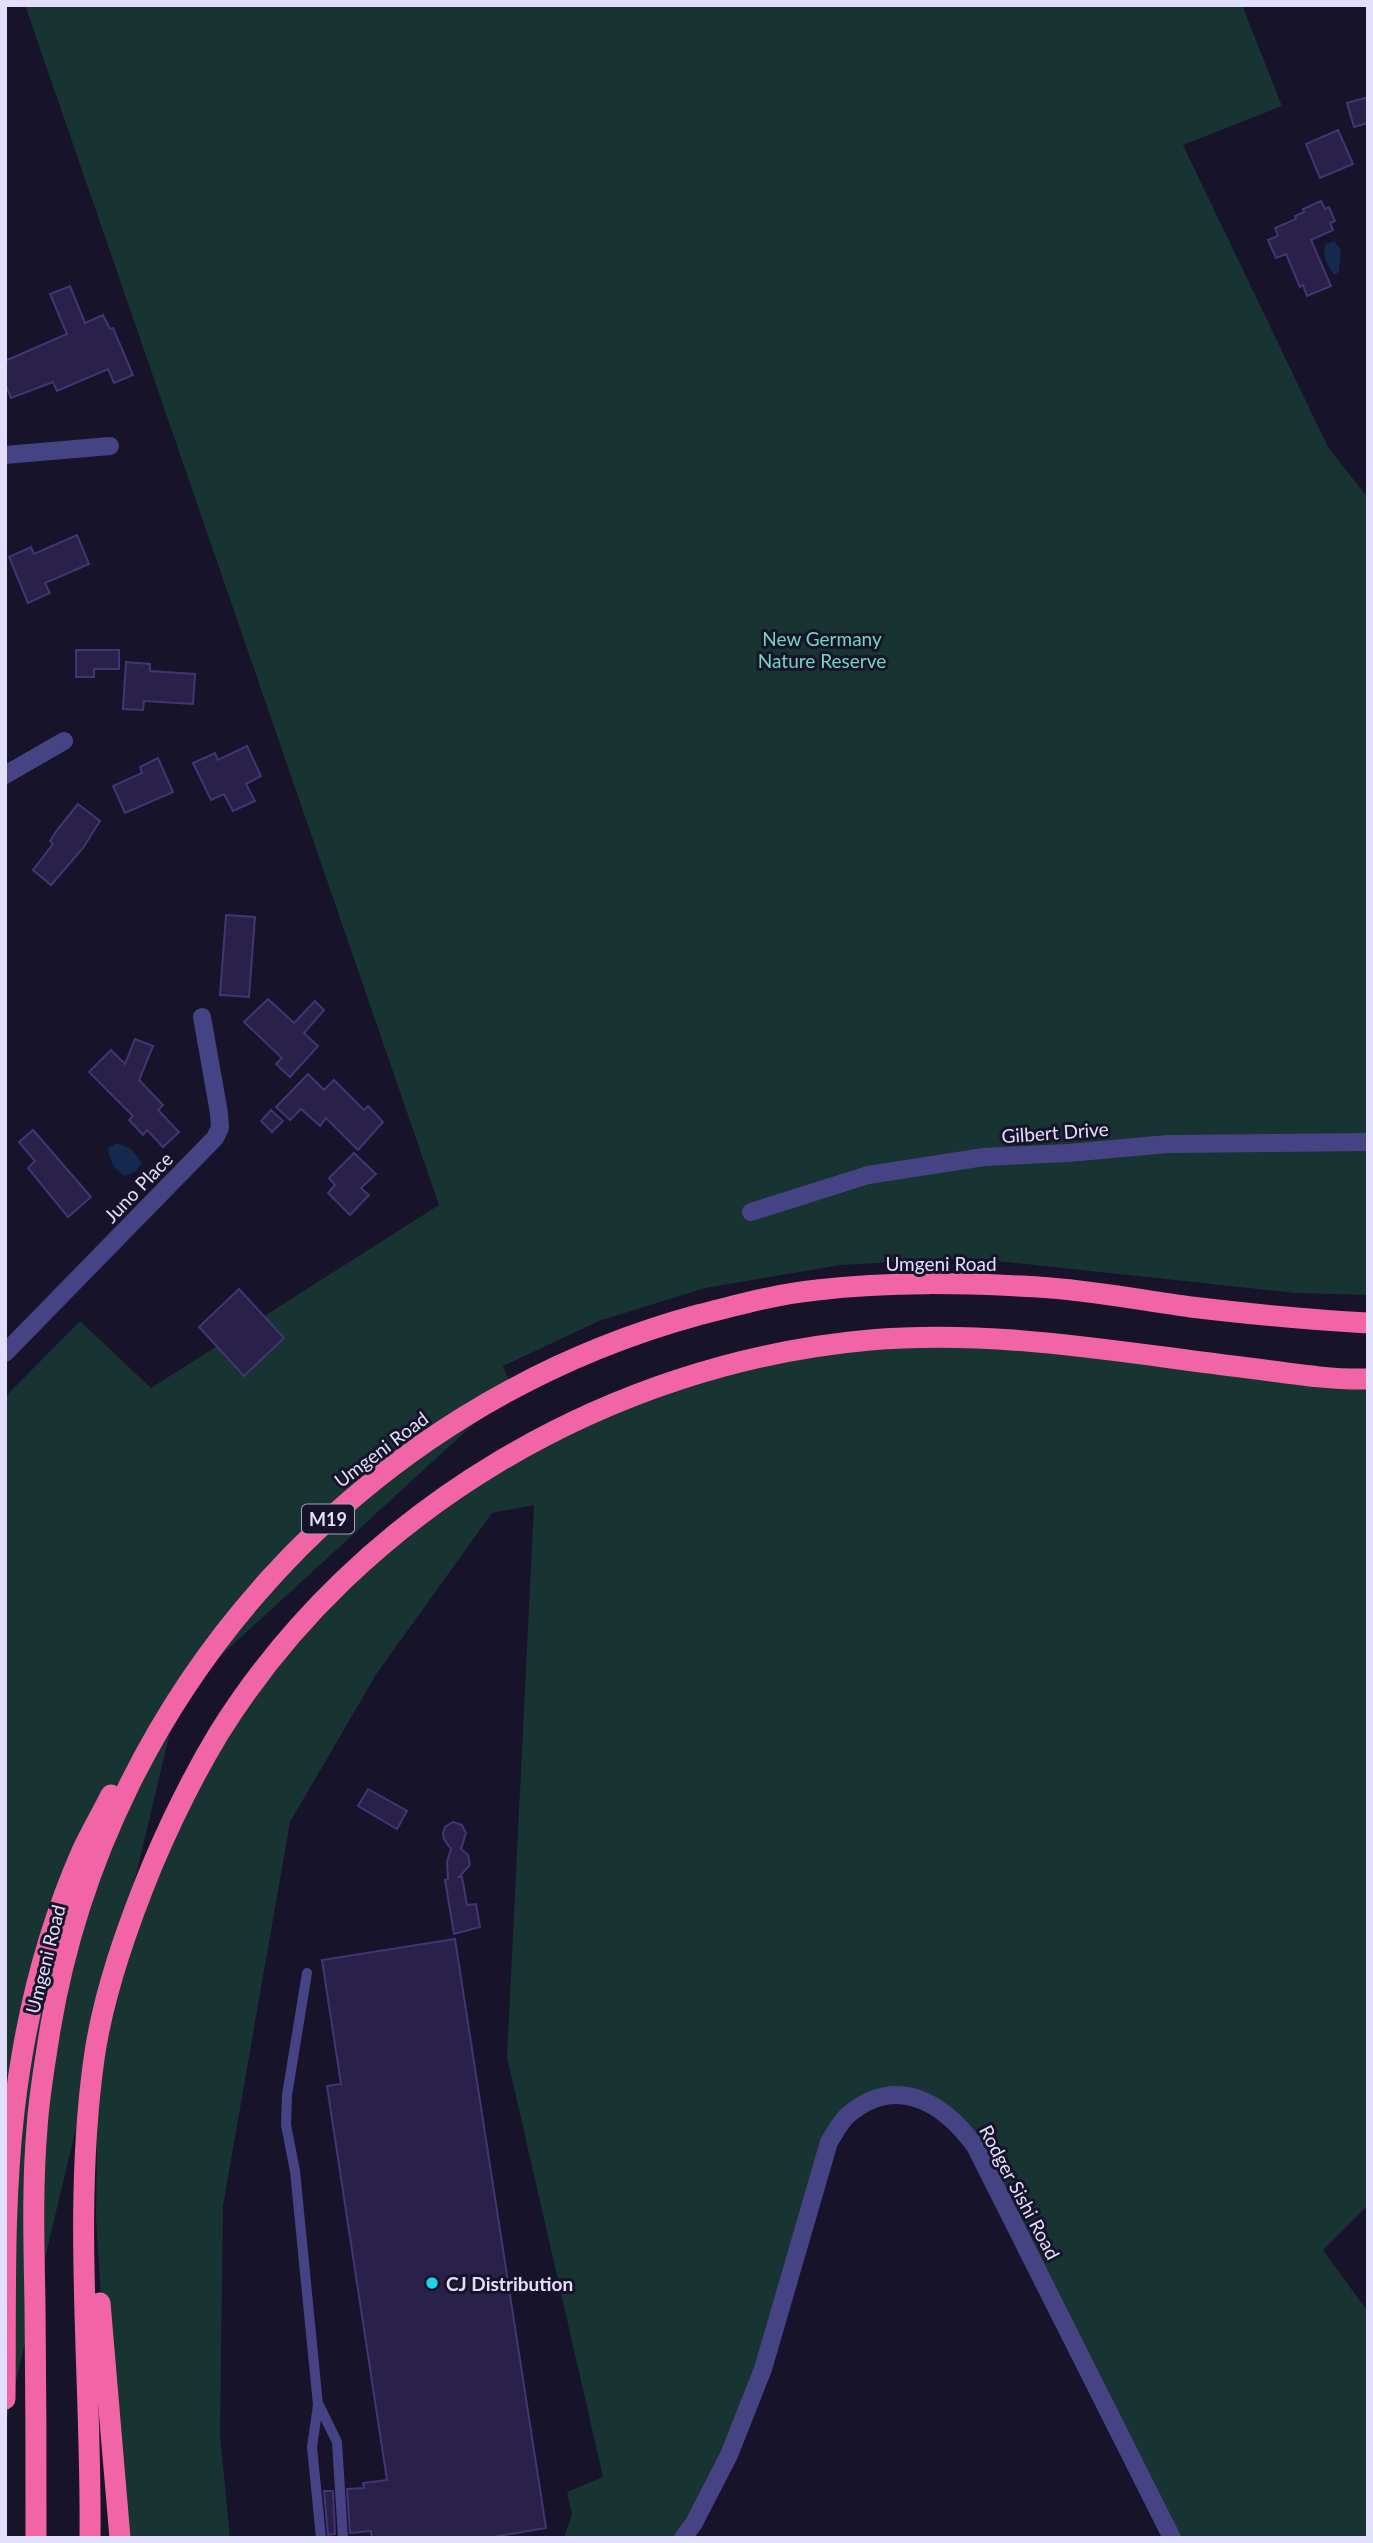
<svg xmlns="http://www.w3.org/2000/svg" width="1373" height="2543" font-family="Lato,sans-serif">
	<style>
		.green { fill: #173332 }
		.water { fill: #14294d }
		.building { fill: #292149; stroke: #423573; stroke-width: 2 }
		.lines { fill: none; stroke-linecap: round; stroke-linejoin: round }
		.service { stroke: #464384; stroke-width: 10 }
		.minor { stroke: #464384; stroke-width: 18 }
		.tertiary { stroke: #464384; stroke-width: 18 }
		.motorway { stroke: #f165a7; stroke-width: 21 }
		.poi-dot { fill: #1cd5eb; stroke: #17132a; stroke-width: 2.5 }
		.labels { text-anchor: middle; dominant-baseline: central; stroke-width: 6; stroke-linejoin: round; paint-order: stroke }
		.shield { fill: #17132a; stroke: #a5a2bd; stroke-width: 2 }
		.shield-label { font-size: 18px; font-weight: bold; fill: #e2dffc }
		.park-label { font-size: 19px; fill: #70d7be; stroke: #17132a }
		.street-label { font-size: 19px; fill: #e2dffc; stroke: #17132a }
		.poi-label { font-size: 19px; font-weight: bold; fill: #e2dffc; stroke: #17132a; text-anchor: start }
	</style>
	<rect width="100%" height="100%" fill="#17132a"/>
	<g class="green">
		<path d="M25,5H1242L1282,106L1183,145L1328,447L1368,498V1295L1295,1293L970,1258L840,1265L705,1288L599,1321L503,1366L512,1389L179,1694L5,2427V1397L80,1321L151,1388L439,1205Z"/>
		<path d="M942,1339L1368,1382V2205L1323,2250L1368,2312V2538H1179L962,2126L901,2092L840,2120L735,2434L678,2538H564L572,2514L567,2492L603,2477L507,2057L534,1505L492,1513L377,1673L290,1822L223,2206L220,2435L230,2538H122L105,2359L96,2218L98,2056L121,1967L175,1819L276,1660L428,1512L599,1414L796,1354Z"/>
	</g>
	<g class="water">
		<path d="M1334,241L1341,250L1339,272L1334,275C1328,267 1322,254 1325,245Z"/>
		<path d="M117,1143L131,1149L142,1162L136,1171L125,1176C113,1169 110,1161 108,1148Z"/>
	</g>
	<g class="building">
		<path d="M1368,97V123L1354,127L1347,103Z"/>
		<path d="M1338,130L1353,164L1320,178L1306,144Z"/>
		<path d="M1321,201L1325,209L1329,207L1335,221L1330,223L1333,230L1311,240L1331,286L1307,296L1303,285L1300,287L1286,254L1276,258L1268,240L1278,236L1275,228L1296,219L1295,216L1304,212L1303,209Z"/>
		<path d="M70,286L85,323L103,315L110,329L113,328L133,375L114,383L108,369L57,391L53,382L11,398L5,383V361L67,334L50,294Z"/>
		<path d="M77,535L89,564L45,583L50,593L28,603L9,557L31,547L34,554Z"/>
		<path d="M76,650H119V669H94V677H76Z"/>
		<path d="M126,662L150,664V671L195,674L193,704L144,701L143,710L123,709Z"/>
		<path d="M247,746L261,776L246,784L255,801L233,811L224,794L211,800L193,763L215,753L218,760Z"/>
		<path d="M158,758L173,792L125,813L113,786L142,773L140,767Z"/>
		<path d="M78,804L100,821L83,848L51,885L33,870L53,844L50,841L57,830Z"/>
		<path d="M226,915L255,917L249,997L220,995Z"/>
		<path d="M268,999L294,1023L315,1001L324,1010L304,1033L318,1046L290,1077L276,1064L282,1058L244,1022Z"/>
		<path d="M135,1039L153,1046L139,1080L163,1105L158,1110L179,1132L163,1147L147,1130L143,1135L129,1120L133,1116L89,1072L111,1050L125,1064Z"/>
		<path d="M308,1074L324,1090L334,1080L364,1110L368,1106L383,1122L358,1150L326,1118L320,1126L301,1109L290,1120L276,1107Z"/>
		<path d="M271,1110L283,1121L272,1132L261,1121Z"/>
		<path d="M33,1130L91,1197L68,1217L28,1168L35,1161L19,1142Z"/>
		<path d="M354,1153L376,1174L361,1188L369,1195L350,1215L328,1193L335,1185L329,1178Z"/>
		<path d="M239,1289L284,1338L244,1376L199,1327Z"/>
		<path d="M368,1789L407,1811L397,1829L358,1806Z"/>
		<path d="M453,1822L462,1825L466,1833L461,1849L468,1855L470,1865L459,1877H462L467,1905L476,1904L480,1927L454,1934L445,1880L448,1879L447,1862L451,1849L444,1839L443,1833L445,1827Z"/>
		<path d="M455,1939L546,2528L487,2538H372L371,2531L350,2533L347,2489L364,2488L363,2483L387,2480L327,2086L341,2084L322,1960Z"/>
		<path d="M324,2491H333L335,2534L328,2535Z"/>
	</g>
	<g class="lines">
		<g class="service">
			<path d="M307,1973L287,2095L286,2125L295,2171L318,2405L312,2447L321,2538"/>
			<path d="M319,2405L337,2442L343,2538"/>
		</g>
		<g class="minor">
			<path d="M5,455L110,446"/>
			<path d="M5,775L64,741"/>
			<path d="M751,1212L868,1175L984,1157L1068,1153L1168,1144L1368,1142"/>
			<path d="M5,1353L215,1138L220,1128L219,1113L202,1017"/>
		</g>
		<path class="tertiary" d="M683,2538L694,2523L729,2455L763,2369L829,2142C835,2133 840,2122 848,2115C896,2074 943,2102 975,2146L1172,2538"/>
		<g class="motorway">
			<path d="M100,2303L120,2538"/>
			<path d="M5,2399C6,2304 3,2207 14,2112C24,2024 46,1933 82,1851C91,1832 102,1813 111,1795"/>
			<path d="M36,2538C36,2460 36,2383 35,2305C34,2246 32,2187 37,2128C39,2096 45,2062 50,2030C107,1688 364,1406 698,1315C737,1305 777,1294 817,1290C890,1281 965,1283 1038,1287C1089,1290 1140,1300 1191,1307C1250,1314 1309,1320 1368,1323"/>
			<path d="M90,2538C92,2380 72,2215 94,2059C103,1994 127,1927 152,1866C171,1821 193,1776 219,1733C358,1510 610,1363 870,1340C994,1329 1118,1352 1241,1367C1282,1372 1326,1380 1368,1379"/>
		</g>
	</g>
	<circle class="poi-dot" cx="432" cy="2283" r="7"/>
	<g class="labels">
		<rect class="shield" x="302" y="1504.5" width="52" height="29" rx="5"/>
		<g class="shield-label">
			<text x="328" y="1519">M19</text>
		</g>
		<g class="park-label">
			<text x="822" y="638">New Germany<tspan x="822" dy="22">Nature Reserve</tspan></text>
		</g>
		<g class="street-label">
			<text transform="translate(1055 1132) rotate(-4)">Gilbert Drive</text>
			<text transform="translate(138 1187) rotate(-46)">Juno Place</text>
			<text x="941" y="1263">Umgeni Road</text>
			<text transform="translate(381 1449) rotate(-37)">Umgeni Road</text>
			<text transform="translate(45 1959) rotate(-76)">Umgeni Road</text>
			<text transform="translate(1020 2192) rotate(62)">Rodger Sishi Road</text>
		</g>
		<g class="poi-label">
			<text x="446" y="2283">CJ Distribution</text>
		</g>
	</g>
	<rect width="1373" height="2543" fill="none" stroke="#e2dffc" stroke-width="14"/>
</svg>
